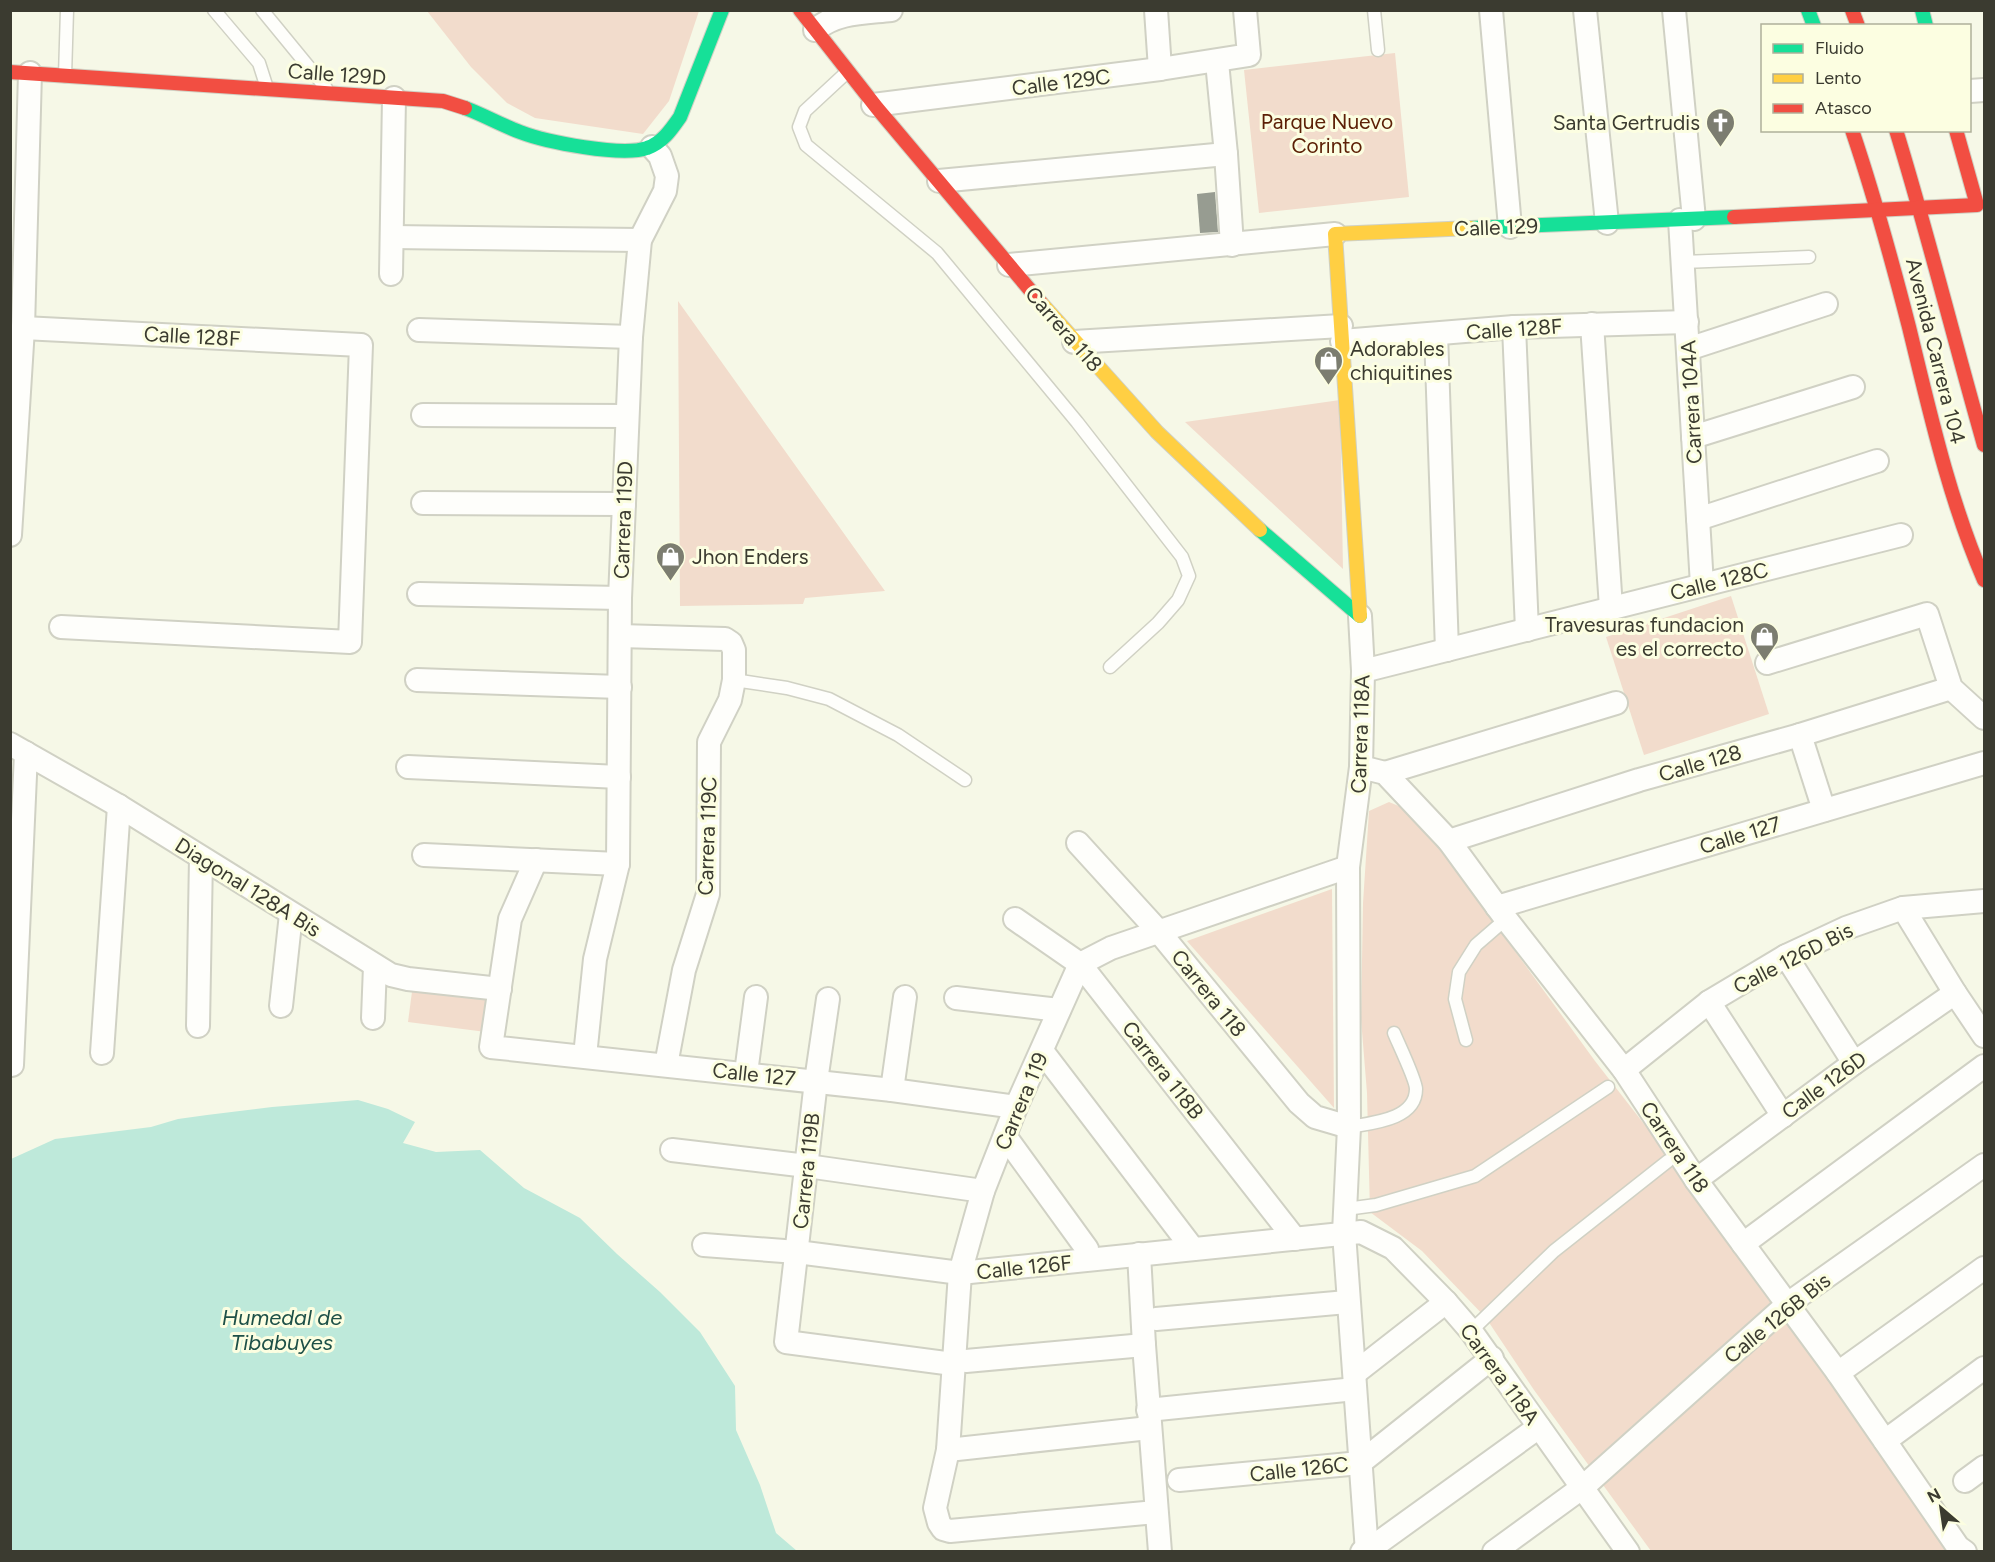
<svg xmlns="http://www.w3.org/2000/svg" width="1995" height="1562" font-family="Figtree,sans-serif">
	<style>
		.green { fill: #f2dccc }
		.water { fill: #bee9da }
		.building { fill: #979c91 }
		.lines { fill: none; stroke-linecap: round; stroke-linejoin: round }
		.lane-casing { stroke: #d0d1c4; stroke-width: 15 }
		.street-casing { stroke: #d0d1c4; stroke-width: 26 }
		.fast-casing { stroke: #d0d1c4; stroke-width: 16 }
		.slow-casing { stroke: #d0d1c4; stroke-width: 16 }
		.jam-casing { stroke: #d0d1c4; stroke-width: 16 }
		.lane { stroke: #fefefb; stroke-width: 12 }
		.street { stroke: #fefefb; stroke-width: 22 }
		.fast { stroke: #16e098; stroke-width: 14 }
		.slow { stroke: #ffcf43; stroke-width: 14 }
		.jam { stroke: #f24e42; stroke-width: 14 }
		.labels { text-anchor: middle; dominant-baseline: central; stroke-width: 6; stroke-linejoin: round; paint-order: stroke }
		.street-label { font-size: 21px; fill: #3b3b30; stroke: #fcfee1 }
		.park-label { font-size: 21px; fill: #5c2006; stroke: #fcfee1 }
		.poi-label { font-size: 21px; fill: #3b3b30; stroke: #fcfee1; text-anchor: end }
		.water-label { font-size: 22px; font-style: italic; fill: #1d5047; stroke: #fcfee1 }
	</style>
	<rect width="100%" height="100%" fill="#f6f8e7"/>
	<g class="green">
		<path d="M427,11H699L669,101L643,134L535,118L507,103L471,67Z"/>
		<path d="M1395,53L1409,197L1259,213L1244,70Z"/>
		<path d="M678,301L885,591L805,598L803,604L680,606Z"/>
		<path d="M1340,400L1343,569L1185,422Z"/>
		<path d="M1731,596L1769,714L1644,755L1606,637Z"/>
		<path d="M1389,802L1406,809L1440,848L1595,1061L1718,1219L1958,1551H1651L1534,1390L1486,1318L1422,1251L1370,1212L1367,1093L1361,1019L1363,903L1369,811Z"/>
		<path d="M1332,889L1334,1108L1187,941Z"/>
		<path d="M413,984L491,994L486,1032L408,1022Z"/>
	</g>
	<path class="water" d="M358,1100L388,1109L415,1122L403,1143L436,1152L480,1150L524,1188L580,1218L617,1254L660,1292L700,1332L735,1386L736,1430L760,1485L776,1533L797,1551H11V1159L55,1139L151,1127L178,1119L207,1115L272,1107Z"/>
	<path class="building" d="M1215,192L1218,232L1200,233L1197,194Z"/>
	<g class="lines">
		<defs>
			<g id="lane">
				<path d="M214,10L259,63L267,88"/>
				<path d="M262,10L326,88"/>
				<path d="M1374,10L1378,50"/>
				<path d="M846,73L805,111L799,127L806,145L937,253L1077,422L1182,557L1189,576L1178,600L1158,623L1110,667"/>
				<path d="M65,76L67,10"/>
				<path d="M1683,262L1809,257"/>
				<path d="M734,680L787,688L829,699L898,735L965,780"/>
				<path d="M1466,1040L1455,999L1459,972L1476,945L1506,919"/>
				<path d="M1349,1127C1371,1123 1416,1120 1416,1089C1416,1080 1398,1043 1394,1033"/>
				<path d="M1346,1209L1376,1205L1475,1176L1608,1087"/>
				<path d="M1471,1331L1554,1251L1668,1161"/>
			</g>
			<g id="street">
				<path d="M1156,10L1160,69"/>
				<path d="M1491,10L1510,227"/>
				<path d="M1585,10L1607,223"/>
				<path d="M1674,10L1694,219"/>
				<path d="M815,30C837,12 863,13 891,10"/>
				<path d="M1217,62L1226,154L1232,245"/>
				<path d="M1970,91L1984,90"/>
				<path d="M873,105L1160,69L1249,55L1245,10"/>
				<path d="M939,181L1226,154"/>
				<path d="M1680,220L1702,585"/>
				<path d="M392,237L640,240"/>
				<path d="M1009,265L1335,234"/>
				<path d="M391,274L394,98"/>
				<path d="M1592,324L1611,608"/>
				<path d="M1514,327L1527,630"/>
				<path d="M23,328L361,345L350,642L61,627"/>
				<path d="M419,330L631,337"/>
				<path d="M1436,334L1447,650"/>
				<path d="M1342,341L1514,327L1687,322"/>
				<path d="M1074,342L1341,326"/>
				<path d="M1688,349L1826,304"/>
				<path d="M423,415L627,416"/>
				<path d="M1693,437L1853,387"/>
				<path d="M423,503L624,504"/>
				<path d="M1698,519L1877,461"/>
				<path d="M10,535L23,328L30,73"/>
				<path d="M419,594L620,598"/>
				<path d="M1360,616L1363,671L1361,767L1348,867L1349,1127L1344,1233L1367,1552"/>
				<path d="M620,636L725,639L731,643L734,650V680L730,700L709,742L708,894L684,970L666,1065"/>
				<path d="M1767,663L1927,614L1951,688L1984,718"/>
				<path d="M1363,671L1901,535"/>
				<path d="M417,680L620,687"/>
				<path d="M1800,735L1824,810"/>
				<path d="M10,744L119,806L391,975L408,979L500,989"/>
				<path d="M408,767L619,777"/>
				<path d="M1361,767L1385,773L1449,841L1506,919L1624,1070L1696,1180L1838,1373L1958,1547L1965,1552"/>
				<path d="M1385,773L1616,703"/>
				<path d="M1449,841L1639,780L1800,735L1951,688"/>
				<path d="M1078,843L1160,933L1299,1103L1315,1117L1349,1127"/>
				<path d="M424,855L618,864"/>
				<path d="M536,860L510,919L491,1047L892,1090L1016,1107"/>
				<path d="M1497,907L1984,763"/>
				<path d="M1903,908L1955,993L1984,1036"/>
				<path d="M1015,919L1080,964L1295,1239"/>
				<path d="M1786,956L1854,1063"/>
				<path d="M956,998L1059,1010"/>
				<path d="M828,999L816,1081L786,1342L953,1364"/>
				<path d="M1709,1002L1783,1116"/>
				<path d="M281,1006L291,914"/>
				<path d="M373,1018L375,966"/>
				<path d="M198,1026L201,858"/>
				<path d="M1042,1051L1193,1249"/>
				<path d="M102,1053L119,806"/>
				<path d="M585,1056L595,959L618,864L620,598L631,337L640,240L665,191L667,176L660,156L652,147"/>
				<path d="M12,1065L26,753"/>
				<path d="M1624,1070L1709,1002L1786,956L1846,928L1903,908L1984,901"/>
				<path d="M746,1073L756,997"/>
				<path d="M892,1090L905,997"/>
				<path d="M1005,1136L1087,1249"/>
				<path d="M672,1150L807,1166L983,1191"/>
				<path d="M1696,1180L1854,1063L1955,993"/>
				<path d="M1743,1244L1984,1066"/>
				<path d="M704,1245L797,1252L960,1273L1361,1232L1393,1248L1446,1302L1471,1331L1628,1552"/>
				<path d="M1139,1254L1144,1345L1160,1552"/>
				<path d="M1156,1319L1347,1302"/>
				<path d="M966,1361L1144,1345"/>
				<path d="M1355,1373L1446,1302"/>
				<path d="M1838,1373L1984,1268"/>
				<path d="M1148,1410L1355,1389"/>
				<path d="M1885,1441L1984,1368"/>
				<path d="M948,1450L1149,1428"/>
				<path d="M1179,1480L1360,1463L1492,1358"/>
				<path d="M1965,1481L1984,1467"/>
				<path d="M1156,1512L950,1531L943,1529L939,1523L935,1508L948,1450L960,1273L983,1191L1016,1107L1080,964L1111,948L1348,867"/>
				<path d="M1362,1552L1367,1551L1539,1427"/>
				<path d="M1494,1552L1583,1487L1789,1303L1984,1165"/>
			</g>
			<g id="fast">
				<path d="M1808,10L1814,26"/>
				<path d="M1922,10L1926,26"/>
				<path d="M465,108C484,115 501,125 520,132C546,142 622,157 647,148C662,143 671,130 680,117L722,10"/>
				<path d="M1471,228L1734,217"/>
				<path d="M1260,530L1360,616"/>
			</g>
			<g id="slow">
				<path d="M1041,303L1157,432L1260,530"/>
				<path d="M1360,616L1335,234L1471,228"/>
			</g>
			<g id="jam">
				<path d="M800,10L877,108L1041,303"/>
				<path d="M1852,10L1858,26"/>
				<path d="M10,72L443,101L465,108"/>
				<path d="M1852,130C1874,195 1892,261 1909,327C1930,413 1949,499 1984,580"/>
				<path d="M1896,130C1928,234 1954,340 1984,445"/>
				<path d="M1734,217L1977,205L1956,130"/>
			</g>
		</defs>
		<use href="#lane" class="lane-casing"/>
		<use href="#street" class="street-casing"/>
		<use href="#fast" class="fast-casing"/>
		<use href="#slow" class="slow-casing"/>
		<use href="#jam" class="jam-casing"/>
		<use href="#lane" class="lane"/>
		<use href="#street" class="street"/>
		<use href="#fast" class="fast"/>
		<use href="#slow" class="slow"/>
		<use href="#jam" class="jam"/>
	</g>
	<defs>
		<symbol id="church-pin" viewBox="-11 -11 22 30"><path d="M0 17L-7.5 6A9.5 9.5 0 1 1 7.5 6Z" fill="#7c7d70" stroke="#fcfee1"/><path d="M-1.2-6h2.4v3.5h3.3v2.4h-3.3V6h-2.4V-.1h-3.3v-2.4h3.3Z" fill="#fff"/></symbol>
		<symbol id="shop-pin" viewBox="-11 -11 22 30"><path d="M0 17L-7.5 6A9.5 9.5 0 1 1 7.5 6Z" fill="#7c7d70" stroke="#fcfee1"/><path d="M-5-2.5h2.3a2.7 3.5 0 0 1 5.4 0H5L5.5 6h-11ZM-1.5-2.5h3a1.5 2.3 0 0 0-3 0Z" fill="#fff"/></symbol>
	</defs>
	<g fill-rule="evenodd">
		<use href="#church-pin" x="1704" y="106" width="33" height="45"/>
		<use href="#shop-pin" x="1312" y="344" width="33" height="45"/>
		<use href="#shop-pin" x="654" y="540" width="33" height="45"/>
		<use href="#shop-pin" x="1748" y="620" width="33" height="45"/>
	</g>
	<g class="labels">
		<g class="street-label">
			<text transform="translate(337 74) rotate(4)">Calle 129D</text>
			<text transform="translate(1061 82) rotate(-7)">Calle 129C</text>
			<text transform="translate(1496 227) rotate(-2)">Calle 129</text>
			<text transform="translate(1064 329) rotate(49)">Carrera 118</text>
			<text transform="translate(1514 329) rotate(-4)">Calle 128F</text>
			<text transform="translate(192 336) rotate(3)">Calle 128F</text>
			<text transform="translate(1936 351) rotate(76)">Avenida Carrera 104</text>
			<text transform="translate(1691 402) rotate(-93)">Carrera 104A</text>
			<text transform="translate(623 520) rotate(-88)">Carrera 119D</text>
			<text transform="translate(1719 581) rotate(-14)">Calle 128C</text>
			<text transform="translate(1360 734) rotate(-88)">Carrera 118A</text>
			<text transform="translate(1700 763) rotate(-16)">Calle 128</text>
			<text transform="translate(1740 835) rotate(-17)">Calle 127</text>
			<text transform="translate(707 836) rotate(-88)">Carrera 119C</text>
			<text transform="translate(248 887) rotate(32)">Diagonal 128A Bis</text>
			<text transform="translate(1793 958) rotate(-27)">Calle 126D Bis</text>
			<text transform="translate(1209 993) rotate(51)">Carrera 118</text>
			<text transform="translate(1163 1070) rotate(52)">Carrera 118B</text>
			<text transform="translate(754 1074) rotate(6)">Calle 127</text>
			<text transform="translate(1824 1085) rotate(-36)">Calle 126D</text>
			<text transform="translate(1021 1101) rotate(-67)">Carrera 119</text>
			<text transform="translate(1675 1147) rotate(56)">Carrera 118</text>
			<text transform="translate(806 1171) rotate(-84)">Carrera 119B</text>
			<text transform="translate(1024 1267) rotate(-6)">Calle 126F</text>
			<text transform="translate(1777 1318) rotate(-39)">Calle 126B Bis</text>
			<text transform="translate(1500 1374) rotate(54)">Carrera 118A</text>
			<text transform="translate(1299 1469) rotate(-6)">Calle 126C</text>
		</g>
		<g class="park-label">
			<text x="1327" y="121">Parque Nuevo<tspan x="1327" dy="24">Corinto</tspan></text>
		</g>
		<g class="poi-label">
			<text x="1700" y="122">Santa Gertrudis</text>
			<text x="1350" y="348" text-anchor="start">Adorables<tspan x="1350" dy="24">chiquitines</tspan></text>
			<text x="692" y="556" text-anchor="start">Jhon Enders</text>
			<text x="1744" y="624">Travesuras fundacion<tspan x="1744" dy="24">es el correcto</tspan></text>
		</g>
		<g class="water-label">
			<text x="282" y="1317">Humedal de<tspan x="282" dy="25">Tibabuyes</tspan></text>
		</g>
	</g>
	<rect width="1995" height="1562" fill="none" stroke="#3b3b30" stroke-width="24"/>
	<rect x="1761" y="24" width="210" height="108" fill="#fcfee1" stroke="#afb09a" stroke-width="1.5"/>
	<rect x="1773" y="44" width="30" height="9" fill="#16e098" stroke="#afb09a" stroke-width="1.5"/>
	<text x="1815" y="54" font-size="18" fill="#3b3b30">Fluido</text>
	<rect x="1773" y="74" width="30" height="9" fill="#ffcf43" stroke="#afb09a" stroke-width="1.5"/>
	<text x="1815" y="84" font-size="18" fill="#3b3b30">Lento</text>
	<rect x="1773" y="104" width="30" height="9" fill="#f24e42" stroke="#afb09a" stroke-width="1.5"/>
	<text x="1815" y="114" font-size="18" fill="#3b3b30">Atasco</text>
	<g transform="translate(1941 1508) rotate(331)" stroke="#fcfee1" stroke-width="4.5" paint-order="stroke">
	<path d="M0-4.5L10 22L0 15L-10 22Z" fill="#3b3b30"/>
	<text y="-9" font-size="16" font-weight="bold" text-anchor="middle" fill="#3b3b30">N</text>
	</g>
</svg>
